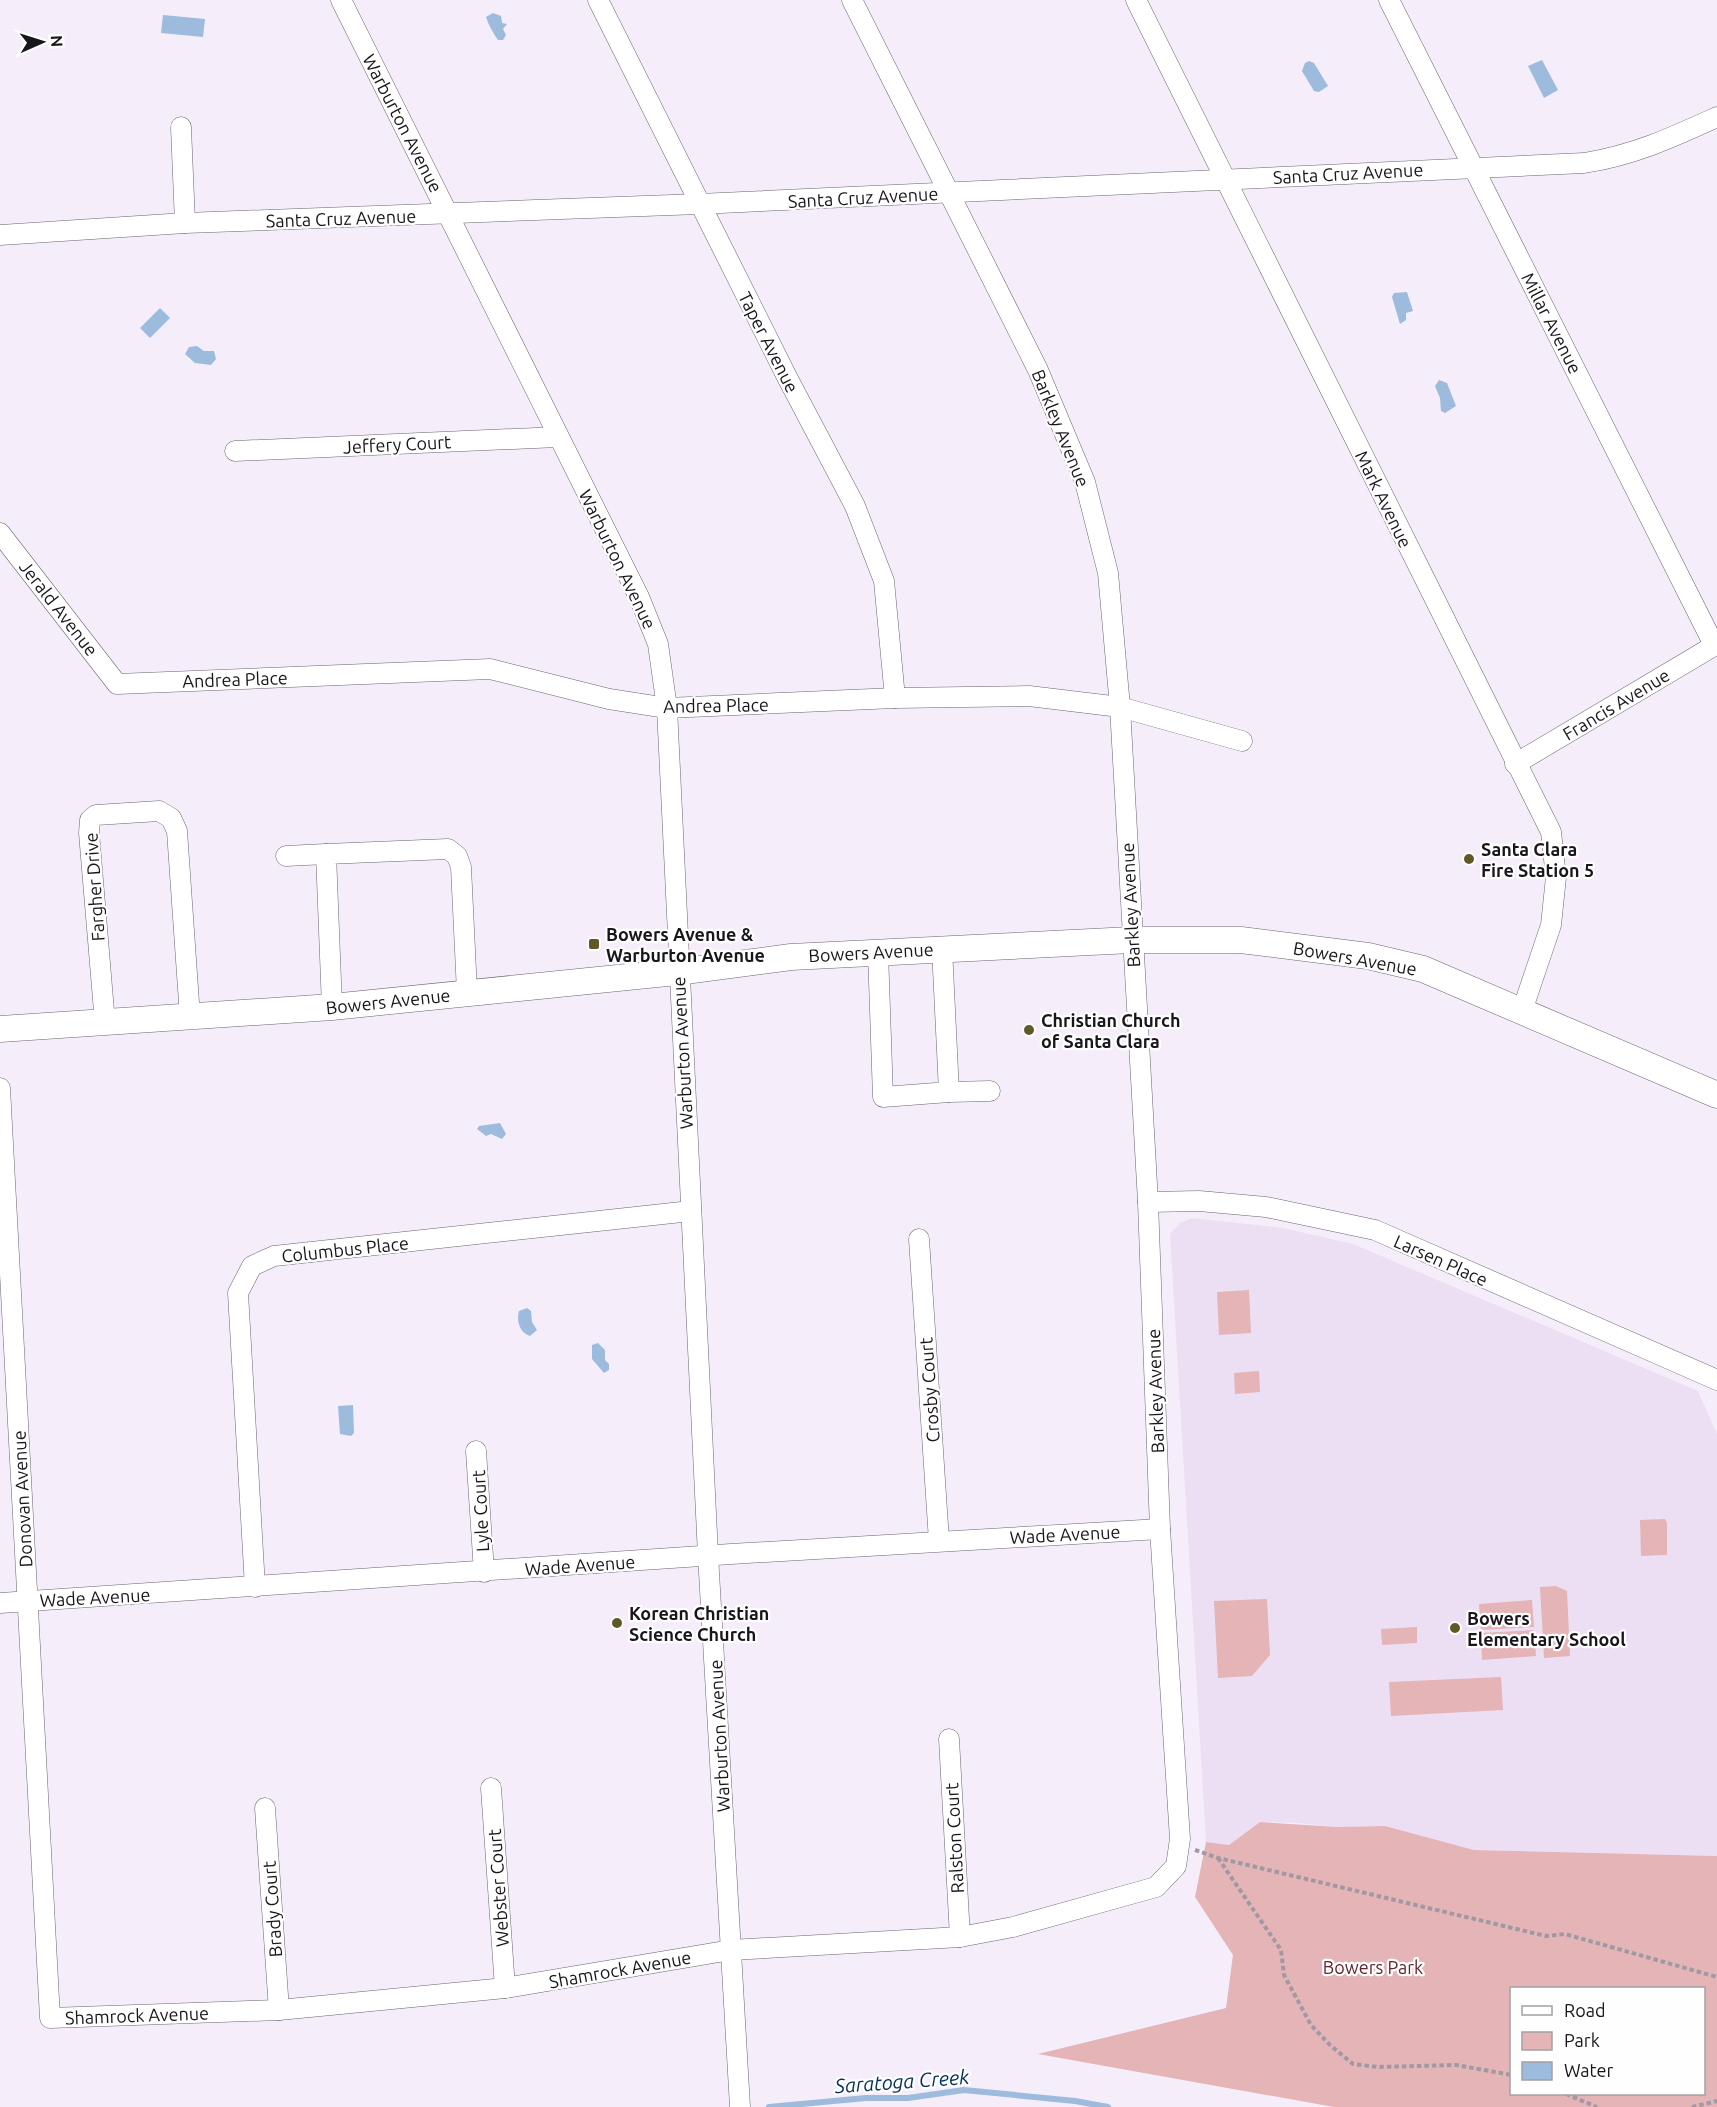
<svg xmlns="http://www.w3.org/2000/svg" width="1717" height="2107" font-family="Ubuntu,sans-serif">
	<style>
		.built { fill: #ecdff4 }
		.green { fill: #e4b4b7; fill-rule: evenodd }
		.water { fill: #9dbbdd }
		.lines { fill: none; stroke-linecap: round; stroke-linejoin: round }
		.stream { stroke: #9dbbdd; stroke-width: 6 }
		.minor-casing { stroke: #6b636f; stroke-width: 21 }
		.major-casing { stroke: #6b636f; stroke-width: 27 }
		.path { stroke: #a099a3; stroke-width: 4; stroke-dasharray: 4.5 3; stroke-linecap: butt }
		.minor { stroke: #fff; stroke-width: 20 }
		.major { stroke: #fff; stroke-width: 26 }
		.poi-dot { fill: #5e5926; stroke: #fefefe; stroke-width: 2 }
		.labels { text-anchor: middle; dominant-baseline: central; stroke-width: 4.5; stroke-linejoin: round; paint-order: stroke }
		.street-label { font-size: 18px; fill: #19161b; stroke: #fefefe }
		.poi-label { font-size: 18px; font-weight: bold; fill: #19161b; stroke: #fefefe; text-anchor: start }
		.park-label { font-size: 18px; fill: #62242e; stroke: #fefefe }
		.water-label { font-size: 20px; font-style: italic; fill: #032f5a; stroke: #fefefe }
	</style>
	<rect width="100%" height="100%" fill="#f6edfb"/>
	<path class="built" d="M1192,1218L1283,1228L1353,1244L1698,1391L1717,1434V1856L1474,1850L1385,1826L1338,1827L1298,1823L1260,1822L1229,1845L1206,1842L1170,1234L1180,1223Z"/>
	<g class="green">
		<path d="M1249,1290L1251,1333L1219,1335L1217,1292Z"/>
		<path d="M1259,1371L1260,1392L1235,1394L1234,1373Z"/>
		<path d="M1665,1519L1667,1523V1555L1641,1556L1640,1520Z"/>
		<path d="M1556,1586L1567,1591L1570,1656L1544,1658L1540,1587Z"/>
		<path d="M1267,1599L1270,1655L1252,1676L1218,1678L1214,1601Z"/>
		<path d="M1532,1600L1534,1627L1481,1630L1479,1604Z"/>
		<path d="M1417,1627V1643L1382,1645L1381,1629Z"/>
		<path d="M1534,1630L1536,1656L1482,1660L1481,1633Z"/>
		<path d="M1501,1677L1503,1710L1391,1716L1389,1682Z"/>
		<path d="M1260,1822L1338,1827L1385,1826L1474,1850L1717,1856V2107H1334L1038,2054L1226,2008L1233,1955L1195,1897L1206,1842L1229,1845ZM1512,1988H1704V2094H1512Z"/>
	</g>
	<g class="water">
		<path d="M493,13L501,16L502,23L507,24L503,29L506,35L503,40H498C493,33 489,26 486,17Z"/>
		<path d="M163,15L205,19L203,37L161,33Z"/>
		<path d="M1542,60L1558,90L1544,98L1528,66Z"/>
		<path d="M1309,61L1314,63L1328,86L1319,92L1314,91L1302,71L1305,63Z"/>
		<path d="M1407,292L1413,311L1406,313V320L1400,324L1392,297L1394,293Z"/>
		<path d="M160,308L170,318L150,338L140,328Z"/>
		<path d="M197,346L204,351H214L216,359L211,365L195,363L185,354L189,347Z"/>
		<path d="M1439,380L1447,383L1456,406L1445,413L1441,411L1440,398L1435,386Z"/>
		<path d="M500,1123L506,1134L502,1139L491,1134L486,1136L477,1129L479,1126Z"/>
		<path d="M527,1308L531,1311L532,1322L537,1330L530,1336C520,1333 516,1321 519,1311Z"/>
		<path d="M598,1343L605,1350V1360L609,1364V1370L604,1373L592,1359V1345Z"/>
		<path d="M353,1405L354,1433L351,1436L340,1434L338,1406Z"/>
	</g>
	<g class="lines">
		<path class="stream" d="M769,2107L866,2098H908L964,2090L1075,2101L1108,2107"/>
		<defs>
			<g id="minor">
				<path d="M341,0L639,597L658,644L667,708L708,1555L740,2107"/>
				<path d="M598,0L787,377L855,506L884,581L895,698"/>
				<path d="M1136,0L1551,832L1556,877L1551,925L1522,1011"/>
				<path d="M1389,0L1714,645"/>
				<path d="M181,127L185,223"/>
				<path d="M0,235L185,223L699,204L1584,163C1634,155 1671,138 1717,117"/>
				<path d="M235,451L558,437"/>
				<path d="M0,533L117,684L490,669L609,699L667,708L895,698L1029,696L1120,707L1242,741"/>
				<path d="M1515,764L1717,644"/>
				<path d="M286,856L326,854"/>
				<path d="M878,952L883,1097L949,1092L942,948"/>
				<path d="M332,1007L326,854L448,849L457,856L461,867L467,992"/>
				<path d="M105,1023L89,833L90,820L96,815L159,811L171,818L177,831L190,1017"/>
				<path d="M0,1088L50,2018L279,2010L505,1988L731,1950L960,1937L1013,1927L1156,1887L1176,1866L1180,1839L1160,1529L1148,1202L1120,707L1108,573L1085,482L1038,370L852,0"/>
				<path d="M949,1092L990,1091"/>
				<path d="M1148,1202L1199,1201L1266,1207L1375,1230L1717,1380"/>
				<path d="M919,1239L939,1541"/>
				<path d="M476,1451L484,1572"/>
				<path d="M255,1587L238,1293L252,1266L274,1256L691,1211"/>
				<path d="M0,1603L731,1554L1160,1529"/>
				<path d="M949,1739L960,1937"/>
				<path d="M491,1788L505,1988"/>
				<path d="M265,1808L279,2010"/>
			</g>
			<path id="major" d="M0,1029L332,1007L677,972L791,957L1131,940H1241L1368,956L1423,969L1717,1095"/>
		</defs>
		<use href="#minor" class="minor-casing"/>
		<use href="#major" class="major-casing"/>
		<g class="path">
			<path d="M1195,1850L1218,1858L1546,1936L1565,1934L1717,1977"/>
			<path d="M1218,1858L1281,1950L1284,1975L1311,2025L1330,2045L1353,2064L1378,2067L1456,2065L1512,2075"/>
			<path d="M1566,2094L1597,2107"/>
			<path d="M1692,2107L1717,2101"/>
		</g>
		<use href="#minor" class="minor"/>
		<use href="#major" class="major"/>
	</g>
	<g class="poi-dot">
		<circle cx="1469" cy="859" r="6"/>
		<rect x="588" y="938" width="12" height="12" rx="3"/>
		<circle cx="1029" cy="1030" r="6"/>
		<circle cx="617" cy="1623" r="6"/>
		<circle cx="1455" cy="1628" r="6"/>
	</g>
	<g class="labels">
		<g class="street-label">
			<text transform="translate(403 123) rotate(63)">Warburton Avenue</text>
			<text transform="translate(1348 173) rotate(-3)">Santa Cruz Avenue</text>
			<text transform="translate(863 197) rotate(-3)">Santa Cruz Avenue</text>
			<text transform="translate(341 218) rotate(-2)">Santa Cruz Avenue</text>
			<text transform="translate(1552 323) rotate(63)">Millar Avenue</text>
			<text transform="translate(769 342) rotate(63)">Taper Avenue</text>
			<text transform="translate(1061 428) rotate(68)">Barkley Avenue</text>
			<text transform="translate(397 444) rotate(-3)">Jeffery Court</text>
			<text transform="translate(1384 499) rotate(64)">Mark Avenue</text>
			<text transform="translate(618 559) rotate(64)">Warburton Avenue</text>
			<text transform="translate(59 608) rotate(52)">Jerald Avenue</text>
			<text transform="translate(235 679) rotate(-2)">Andrea Place</text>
			<text transform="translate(1616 704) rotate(-31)">Francis Avenue</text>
			<text transform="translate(716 705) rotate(-1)">Andrea Place</text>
			<text transform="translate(94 887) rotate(-94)">Fargher Drive</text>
			<text transform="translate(1130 905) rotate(-93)">Barkley Avenue</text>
			<text transform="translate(871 952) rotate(-3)">Bowers Avenue</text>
			<text transform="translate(1355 958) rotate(10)">Bowers Avenue</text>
			<text transform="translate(388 1001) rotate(-6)">Bowers Avenue</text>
			<text transform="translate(682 1053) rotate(-93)">Warburton Avenue</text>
			<text transform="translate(345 1249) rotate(-6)">Columbus Place</text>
			<text transform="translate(1441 1260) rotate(24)">Larsen Place</text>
			<text transform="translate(929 1390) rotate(-94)">Crosby Court</text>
			<text transform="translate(1155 1391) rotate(-92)">Barkley Avenue</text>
			<text transform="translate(22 1499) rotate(-93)">Donovan Avenue</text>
			<text transform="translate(480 1511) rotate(-93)">Lyle Court</text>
			<text transform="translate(1065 1534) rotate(-3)">Wade Avenue</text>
			<text transform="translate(580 1565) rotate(-4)">Wade Avenue</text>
			<text transform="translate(95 1597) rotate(-3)">Wade Avenue</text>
			<text transform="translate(719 1736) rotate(-93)">Warburton Avenue</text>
			<text transform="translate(954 1838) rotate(-93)">Ralston Court</text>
			<text transform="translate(498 1888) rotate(-94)">Webster Court</text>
			<text transform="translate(272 1909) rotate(-94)">Brady Court</text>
			<text transform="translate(620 1969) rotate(-10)">Shamrock Avenue</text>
			<text transform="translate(137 2015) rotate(-2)">Shamrock Avenue</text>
		</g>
		<g class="poi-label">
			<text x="1481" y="849">Santa Clara<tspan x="1481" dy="21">Fire Station 5</tspan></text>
			<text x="606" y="934">Bowers Avenue &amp;<tspan x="606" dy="21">Warburton Avenue</tspan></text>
			<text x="1041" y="1020">Christian Church<tspan x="1041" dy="21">of Santa Clara</tspan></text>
			<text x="629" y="1613">Korean Christian<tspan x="629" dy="21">Science Church</tspan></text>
			<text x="1467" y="1618">Bowers<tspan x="1467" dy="21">Elementary School</tspan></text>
		</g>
		<g class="park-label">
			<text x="1373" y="1967">Bowers Park</text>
		</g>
		<g class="water-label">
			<text transform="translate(902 2081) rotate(-4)">Saratoga Creek</text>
		</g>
	</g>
	<rect x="1510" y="1987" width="195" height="108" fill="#fefefe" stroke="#a2a1a3" stroke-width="1.5"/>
	<rect x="1522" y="2006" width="30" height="9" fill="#ffffff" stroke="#a2a1a3" stroke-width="1.5"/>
	<text x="1564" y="2017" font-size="18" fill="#19161b">Road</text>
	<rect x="1522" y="2032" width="30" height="18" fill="#e4b4b7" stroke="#a2a1a3" stroke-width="1.5"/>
	<text x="1564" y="2047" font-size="18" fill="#19161b">Park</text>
	<rect x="1522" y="2062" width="30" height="18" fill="#9dbbdd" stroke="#a2a1a3" stroke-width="1.5"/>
	<text x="1564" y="2077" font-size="18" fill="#19161b">Water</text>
	<g transform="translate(42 42) rotate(87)" stroke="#fefefe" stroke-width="4.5" paint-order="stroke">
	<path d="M0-4.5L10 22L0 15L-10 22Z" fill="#19161b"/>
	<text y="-9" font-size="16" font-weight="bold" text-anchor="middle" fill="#19161b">N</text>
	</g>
</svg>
